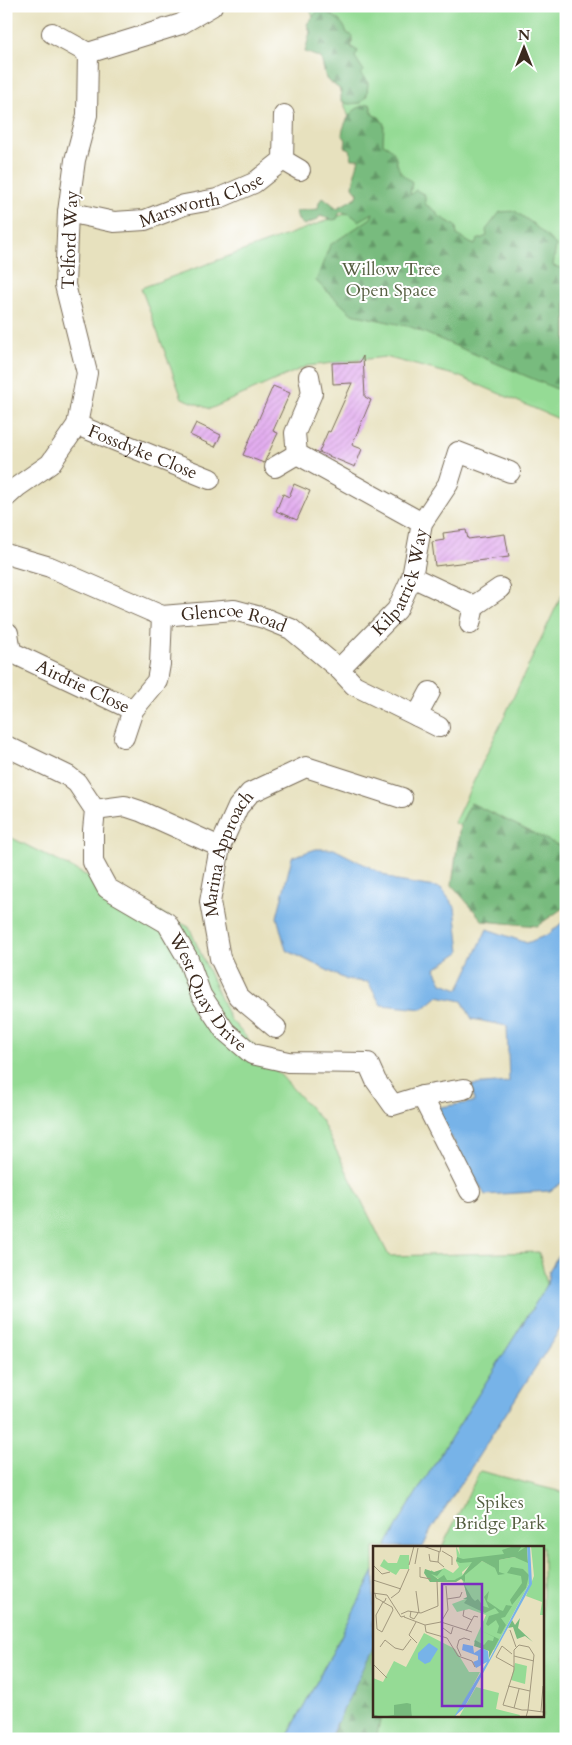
<svg xmlns="http://www.w3.org/2000/svg" width="572" height="1745" font-family="Cardo,serif">
	<style>
		.green { fill: #95db95; stroke: #68825a }
		.forest { fill: url(#forest-firs); stroke: #5a724e }
		.water { fill: #77b3e8; stroke: #596e83 }
		.building { fill: url(#building-hatch) }
		.lines { fill: none; stroke-linecap: round; stroke-linejoin: round }
		.minor-casing { stroke: #776a56; stroke-width: 22 }
		.minor { stroke: #fff; stroke-width: 20 }
		.labels { text-anchor: middle; dominant-baseline: central; stroke-width: 4; stroke-linejoin: round; paint-order: stroke }
		.street-label { font-size: 18px; fill: #3b2a1e; stroke: #fff }
		.park-label { font-size: 18px; fill: #565f42; stroke: #fff }
		.inset-road { fill: none; stroke: #a2987e; stroke-width: 1 }
		.view { fill: #7b2cbf; fill-opacity: 0.15; stroke: #7b2cbf; stroke-width: 2.5 }
		.inset-edge { fill: none; stroke: #3b2a1e; stroke-width: 2.5 }
	</style>
	<defs>
		<pattern id="forest-firs" width="22" height="20" patternUnits="userSpaceOnUse" patternTransform="scale(1.25)"><rect width="22" height="20" fill="#78bb7e"/><path d="M5 1l3.5 6h-7zM16 11l3.5 6h-7z" fill="#649867"/></pattern>
		<pattern id="building-hatch" width="6" height="6" patternUnits="userSpaceOnUse" patternTransform="scale(1.25)"><rect width="6" height="6" fill="#e2abef"/><path d="M-1 1l2-2M0 6l6-6M5 7l2-2" fill="none" stroke="#c393cc"/></pattern>
	</defs>
	<rect width="100%" height="100%" fill="#fff"/>
	<filter id="ink" filterUnits="userSpaceOnUse"><feTurbulence type="fractalNoise" baseFrequency=".02" numOctaves="2"/><feDisplacementMap in="SourceGraphic" scale="10" xChannelSelector="R" yChannelSelector="G"/><feConvolveMatrix kernelMatrix="1 2 1 2 8 2 1 2 1" color-interpolation-filters="sRGB"/></filter>
	<filter id="wash" filterUnits="userSpaceOnUse"><feTurbulence type="fractalNoise" baseFrequency=".0096" numOctaves="4" result="noise"/><feDisplacementMap in="SourceGraphic" scale="20" xChannelSelector="R" yChannelSelector="G"/><feGaussianBlur stdDeviation="1.12" result="paint"/><feColorMatrix in="noise" values="0 0 0 0 0 0 0 0 0 0 0 0 0 0 0 0 0 1.4 0 .05"/><feComposite in="paint" operator="in"/></filter>
	<g filter="url(#wash)">
		<rect width="100%" height="100%" fill="#e7e1be"/>
		<g class="green">
			<path d="M309,6H566V422L458,376L385,357L307,366L210,409L182,398L141,288L378,202L314,16L313,17Z"/>
			<path d="M566,586V870L454,823Z"/>
			<path d="M6,835L189,927L230,1019L321,1120L389,1256L539,1252L547,1285L407,1508L386,1547L374,1548V1571L336,1646L286,1739H6Z"/>
			<path d="M480,1471L566,1493V1739H351L374,1716H543V1548L442,1547Z"/>
		</g>
		<g class="forest">
			<path d="M320,8C331,14 343,20 347,33L353,36L351,47L358,51L355,57L364,71L361,74L368,83L367,95L361,103L348,104L341,101V90L326,79L321,58L305,52L310,32L307,24Z"/>
			<path d="M370,104L373,115L379,117L384,124L383,144C400,151 393,162 402,174C405,177 409,179 412,182L410,195L416,190L425,195V204L437,212V215L456,226L457,235C464,238 468,243 475,245L477,240L487,236L486,230L500,212L515,211L532,223L556,245L553,266L566,269V393L411,327L352,314L316,281L330,245L371,218L373,213L359,221L350,214L340,212L337,219L333,220L320,216L317,220L304,225L298,220L296,211L318,209L319,202L323,197L337,208L357,197L358,193L353,187L355,173L359,159H352L350,149L345,147L346,140L342,134C345,119 353,106 370,104Z"/>
			<path d="M471,803L566,849V906L537,926L483,921L452,885L460,825Z"/>
			<path d="M374,1642V1716H381L376,1739H330Z"/>
		</g>
		<g class="water">
			<path d="M316,849H334L397,881L441,888L455,907L460,952L435,969L442,983L459,989L487,929L527,943L549,934L566,919V1180L550,1191L485,1195L434,1108L474,1102L472,1085L509,1082L507,1026L472,1019L462,1001L438,996L423,1009L381,1005L368,982L347,980L286,950L277,917L292,857Z"/>
			<path d="M566,1242V1320L431,1530L423,1547H386L407,1508L547,1285L549,1271Z"/>
			<path d="M374,1571V1647L329,1739H286L336,1646Z"/>
		</g>
		<g id="blocks">
			<g class="building">
				<path d="M363,356L365,397L371,400L352,445L362,449L355,467L319,452L328,431L330,432L352,383L333,384L332,363L360,362Z"/>
				<path d="M273,386L290,393L273,431L278,433L264,463L243,455Z"/>
				<path d="M196,423L221,435L215,447L190,435Z"/>
				<path d="M294,484L310,491L297,520L276,511L283,494L289,497Z"/>
				<path d="M466,530L468,539L505,534L509,557L435,566L432,542L444,540L443,533Z"/>
			</g>
		</g>
	</g>
	<g filter="url(#ink)">
		<use href="#blocks" fill-opacity="0" stroke="#776a56" stroke-width="1"/>
		<g class="lines">
			<defs>
				<g id="minor">
					<path d="M88,53L181,24L212,6"/>
					<path d="M283,160L300,170"/>
					<path id="s1" d="M68,212L114,222L145,220L184,205L217,199L254,183L283,160L284,115"/>
					<path d="M309,376L312,393L295,433L297,454L422,523"/>
					<path id="s2" d="M77,425L210,479"/>
					<path d="M275,467L297,454"/>
					<path d="M6,497L17,487L50,464L77,425L87,373L65,285L68,212L75,160L87,115L88,53L52,33"/>
					<path id="s3" d="M6,554L50,567L162,616L234,610L264,618L291,629L339,669L354,685L417,716L430,692"/>
					<path d="M412,577L474,606L500,588"/>
					<path d="M470,624L474,606"/>
					<path id="s4" d="M8,633L11,652L133,710L157,681L160,664L162,616"/>
					<path id="s5" d="M339,669L397,610L412,577L422,523L448,484L458,452L510,472"/>
					<path d="M417,716L439,727"/>
					<path d="M124,737L133,710"/>
					<path id="s6" d="M6,746L68,776L77,783L95,810L93,830V862L107,888L167,923L188,959L201,995L225,1031L252,1054L288,1062L368,1063L376,1081L393,1105L422,1096L470,1191"/>
					<path d="M95,810L125,806L140,811L220,847"/>
					<path id="s7" d="M276,1028L238,996L220,958L210,902L220,847L238,807L250,793L306,767L402,798"/>
					<path d="M422,1096L464,1089"/>
				</g>
			</defs>
			<use href="#minor" class="minor-casing"/>
			<use href="#minor" class="minor"/>
		</g>
	</g>
	<g class="labels">
		<g class="street-label">
			<text stroke="none"><textPath href="#s1" startOffset="138">Marsworth Close</textPath></text>
			<text transform="translate(70 240) rotate(-88)">Telford Way</text>
			<text stroke="none"><textPath href="#s2" startOffset="71">Fossdyke Close</textPath></text>
			<text stroke="none"><textPath href="#s5" startOffset="110">Kilpatrick Way</textPath></text>
			<text stroke="none"><textPath href="#s3" startOffset="241">Glencoe Road</textPath></text>
			<text stroke="none"><textPath href="#s4" startOffset="99">Airdrie Close</textPath></text>
			<text stroke="none"><textPath href="#s7" startOffset="200">Marina Approach</textPath></text>
			<text stroke="none"><textPath href="#s6" startOffset="345">West Quay Drive</textPath></text>
		</g>
		<g class="park-label">
			<text x="391" y="269">Willow Tree<tspan x="391" dy="21">Open Space</tspan></text>
			<text x="500" y="1502">Spikes<tspan x="500" dy="21">Bridge Park</tspan></text>
		</g>
	</g>
	<g transform="translate(373 1546)">
		<rect width="171" height="171" fill="#e7e1be"/>
		<path d="M83,0L87,9L86,0H153V8L88,14L84,12ZM158,0H171V69H167L169,56L153,50L161,30ZM27,9H36V23H27L23,29L7,20L11,13L15,17H24ZM141,11L156,16L158,34L121,104L101,96L113,69L96,63L84,66L79,58L95,52L89,33L94,25L109,15L123,22L126,14ZM83,15H102L89,26L90,31L81,34L74,35L71,30L66,33L58,29V24L64,28L71,22L80,27L86,21ZM51,87L82,103L96,126H107L87,164L81,171H0V132L10,136L21,115L33,121ZM142,117L154,120L152,138L138,134ZM103,141L126,147L123,163L147,169L146,171H86Z" fill="#95db95"/>
		<path d="M141,0H149L145,6L154,0L155,17L141,11L126,14V26L132,28L125,29L122,22L109,15L92,29V36L88,33L83,36H57L51,27L52,23L61,26L70,23L64,30L58,28L65,33L71,29L74,34H81L89,30L99,16L87,17L83,15L84,11L90,13L131,8L129,4ZM138,21L150,23L156,29L153,42L139,59L137,54L149,37L148,30L134,27ZM91,38L99,52L102,55L105,53L110,60L116,62L111,51L116,45L114,55L127,64L130,65L133,59L139,60L132,71L128,72L133,79L128,88L124,87L126,80L123,74L115,80L113,78L116,70L126,67L122,62L112,67L91,57L94,53H90L94,51ZM147,72L145,82L160,96L152,90L144,93L140,81L135,82L139,74L142,79ZM109,85L126,93L116,112V105L101,100L102,94L111,99L115,94L120,95L121,91ZM34,157L38,158L39,171H0V168L8,171L21,169V159Z" fill="#78bb7e"/>
		<path d="M55,157L56,171H39L38,158Z" fill="#95db95"/>
		<path d="M154,0H157L159,38L91,162L81,171L114,116L103,122L100,116L105,114V110L89,104L90,98L100,100L101,107L109,102L115,105L116,114L156,38ZM56,97L65,103L57,116L52,118L45,113V107Z" fill="#77b3e8"/>
		<path class="inset-road" d="M50,0L67,6L68,0M69,5L79,11V19M66,6L65,16L71,21M56,8L57,15L65,16M42,18L45,2M0,19L9,28L17,26M36,19L41,0M47,21V31L58,33M0,34L28,43M43,45L46,67M0,47L14,49L28,71L32,70M2,47L3,52L7,54L10,56L19,61L20,64L9,86L4,83L3,69L10,56L12,55L13,52M18,52L26,46L36,23M74,53L87,51L89,46M91,64L90,70L99,74M38,65L37,71L41,73L45,67M28,68L35,65L48,67L65,60L64,35M31,71L52,79L68,76L99,86M43,76L36,89L44,97M68,76L75,64L73,40M52,79L53,86L74,92L85,110L99,115L102,121M70,82L78,88L80,81M137,84L143,101M93,85L101,70L105,71M7,101L12,94L22,102L30,104L38,93M139,108L129,100L123,111L141,121M88,110L84,101L86,94L91,92L97,94M141,110L161,115M0,118L14,132M135,140L157,145M141,162L146,143M168,165L170,140M153,171L155,164L161,109L156,101L146,99L141,104V124L130,159L149,164H155L170,166"/>
		<path class="view" d="M69,38H109V160H69Z"/>
		<rect width="171" height="171" class="inset-edge"/>
	</g>
	<rect width="572" height="1745" fill="none" stroke="#fff" stroke-width="25"/>
	<g transform="translate(524 48)" stroke="#ffffff" stroke-width="4" paint-order="stroke">
	<path d="M0-4L9 19L0 12L-9 19Z" fill="#3b2a1e"/>
	<text y="-8" font-size="14" font-weight="bold" text-anchor="middle" fill="#3b2a1e">N</text>
	</g>
</svg>
